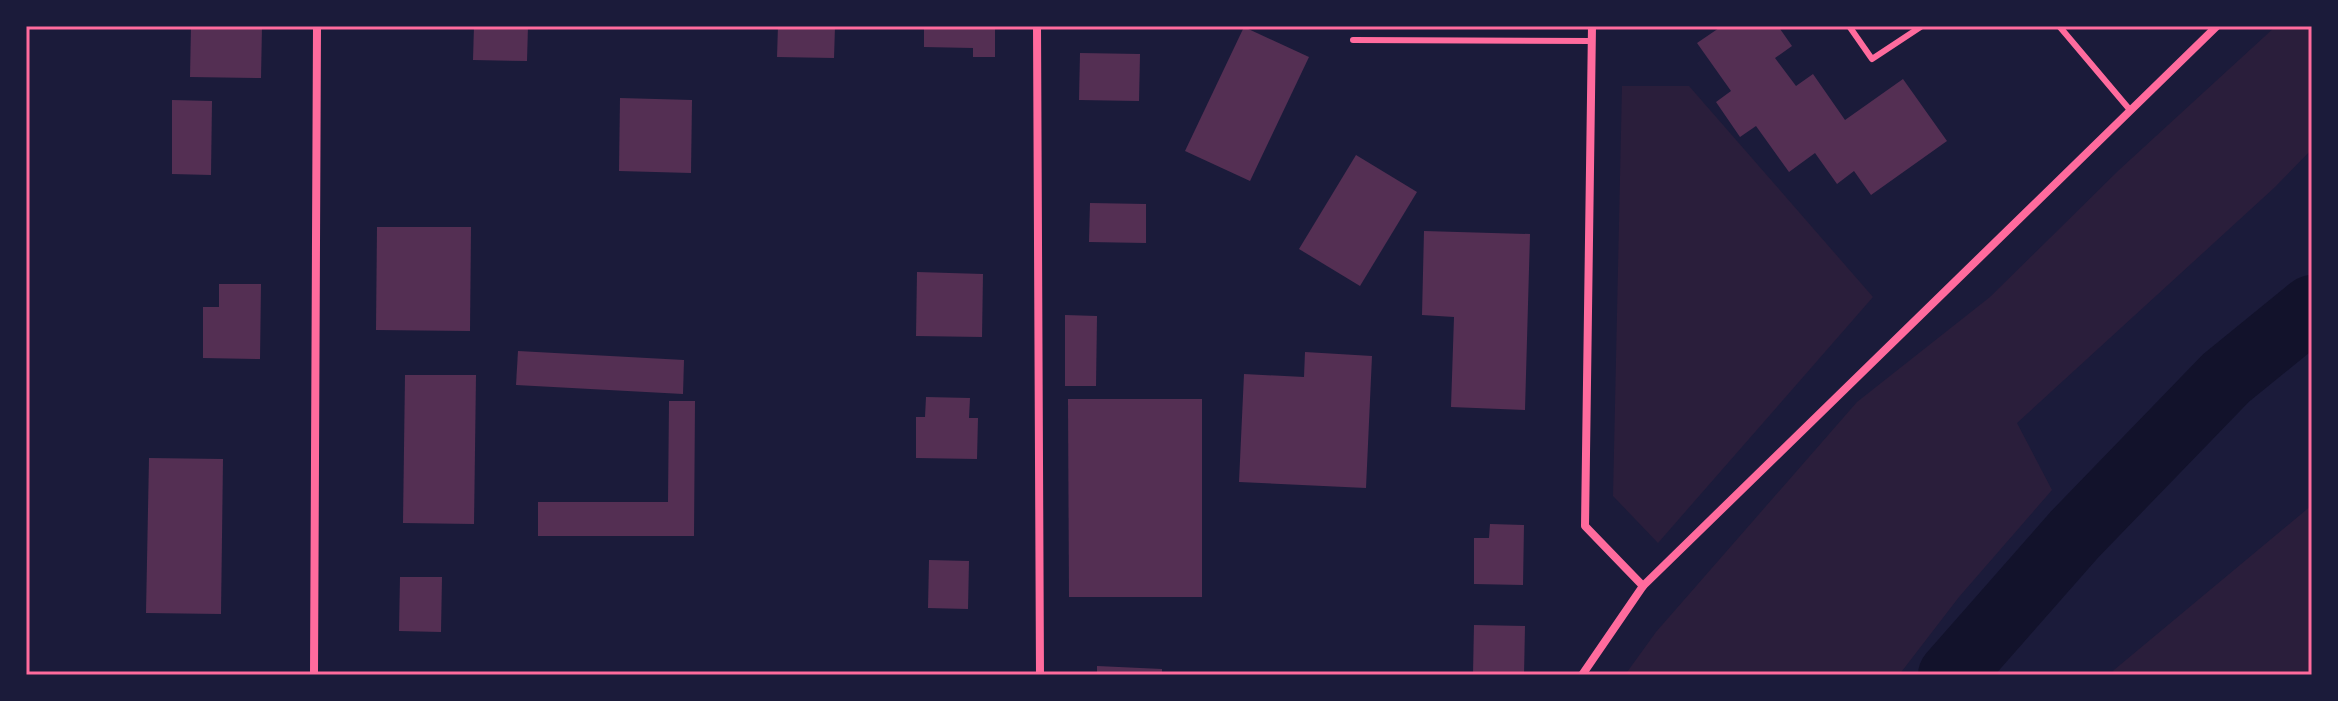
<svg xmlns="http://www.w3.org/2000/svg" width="2338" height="701" font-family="Spectral,serif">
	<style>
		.green { fill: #2a1e3b }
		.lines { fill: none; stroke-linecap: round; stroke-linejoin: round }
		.river { stroke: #12122b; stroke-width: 66 }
		.building { fill: #542f53 }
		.service { stroke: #ff6b9d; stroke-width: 6 }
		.minor { stroke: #ff6b9d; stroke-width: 8 }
		.neatline { fill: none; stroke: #ff6b9d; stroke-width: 3 }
	</style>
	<rect width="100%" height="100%" fill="#1b1b3a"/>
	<g class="green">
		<path d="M2276,26H2312V149L2274,188L2017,423L2052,490L1959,597L1899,675H1625L1656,632L1857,402L1990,297L2119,170Z"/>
		<path d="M1622,86H1689L1873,297L1658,543L1613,496Z"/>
		<path d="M2312,505V675H2110L2114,670Z"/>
	</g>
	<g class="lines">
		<path class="river" d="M1951,675L2075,534L2226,378L2312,308"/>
	</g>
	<g class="building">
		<path d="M191,26H262L261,78L190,77Z"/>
		<path d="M474,26H528L527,61L473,60Z"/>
		<path d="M778,26H835L834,58L777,57Z"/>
		<path d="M924,26H995V57H973V48L924,47Z"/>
		<path d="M1722,26H1778L1792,46L1775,58L1796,86L1813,74L1845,120L1903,79L1947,141L1871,195L1854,171L1837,184L1815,153L1789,172L1756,126L1740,137L1716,102L1731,91L1697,43Z"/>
		<path d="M1244,27L1309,57L1250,181L1185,151Z"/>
		<path d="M1080,53L1140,54L1139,101L1079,100Z"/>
		<path d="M620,98L692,100L691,173L619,171Z"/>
		<path d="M172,100L212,101L211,175L172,174Z"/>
		<path d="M1356,155L1417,192L1360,286L1299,249Z"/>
		<path d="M1090,203L1146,204V243L1089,242Z"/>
		<path d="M377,227H471L470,331L376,330Z"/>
		<path d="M1424,231L1530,234L1525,410L1451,407L1454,317L1422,315Z"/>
		<path d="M917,272L983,274L982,337L916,336Z"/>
		<path d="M219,284H261L260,359L203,358V307H219Z"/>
		<path d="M1065,315L1097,316L1096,386H1065Z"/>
		<path d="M518,351L684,360L683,394L516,385Z"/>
		<path d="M1305,352L1372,356L1366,488L1239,482L1244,374L1304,377Z"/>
		<path d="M405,375H476L474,524L403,523Z"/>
		<path d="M926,397L970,398L969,418H978L977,459L916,458V417H925Z"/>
		<path d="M1068,399H1202V597H1069Z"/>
		<path d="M669,401H695L694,536H538V502H668Z"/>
		<path d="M149,458L223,459L221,614L146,613Z"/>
		<path d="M1490,524L1524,525L1523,585L1474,584V538H1489Z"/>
		<path d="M929,560L969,561L968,609L928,608Z"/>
		<path d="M400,577H442L441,632L399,631Z"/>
		<path d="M1474,625L1525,626L1524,675L1473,674Z"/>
		<path d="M1097,666L1162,669V675H1097Z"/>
	</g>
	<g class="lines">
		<g class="service">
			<path d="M1849,26L1872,59L1922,26"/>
			<path d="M2059,26L2130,110"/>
			<path d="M1353,40L1592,41"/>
		</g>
		<g class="minor">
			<path d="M1037,26L1040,675"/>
			<path d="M1592,26L1585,526L1643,586"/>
			<path d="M314,675L317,26"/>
			<path d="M1582,675L1643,586L2217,26"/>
		</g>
	</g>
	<rect width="2338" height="701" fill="none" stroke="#1b1b3a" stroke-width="56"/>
	<rect x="28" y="28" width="2282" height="645" class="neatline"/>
</svg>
